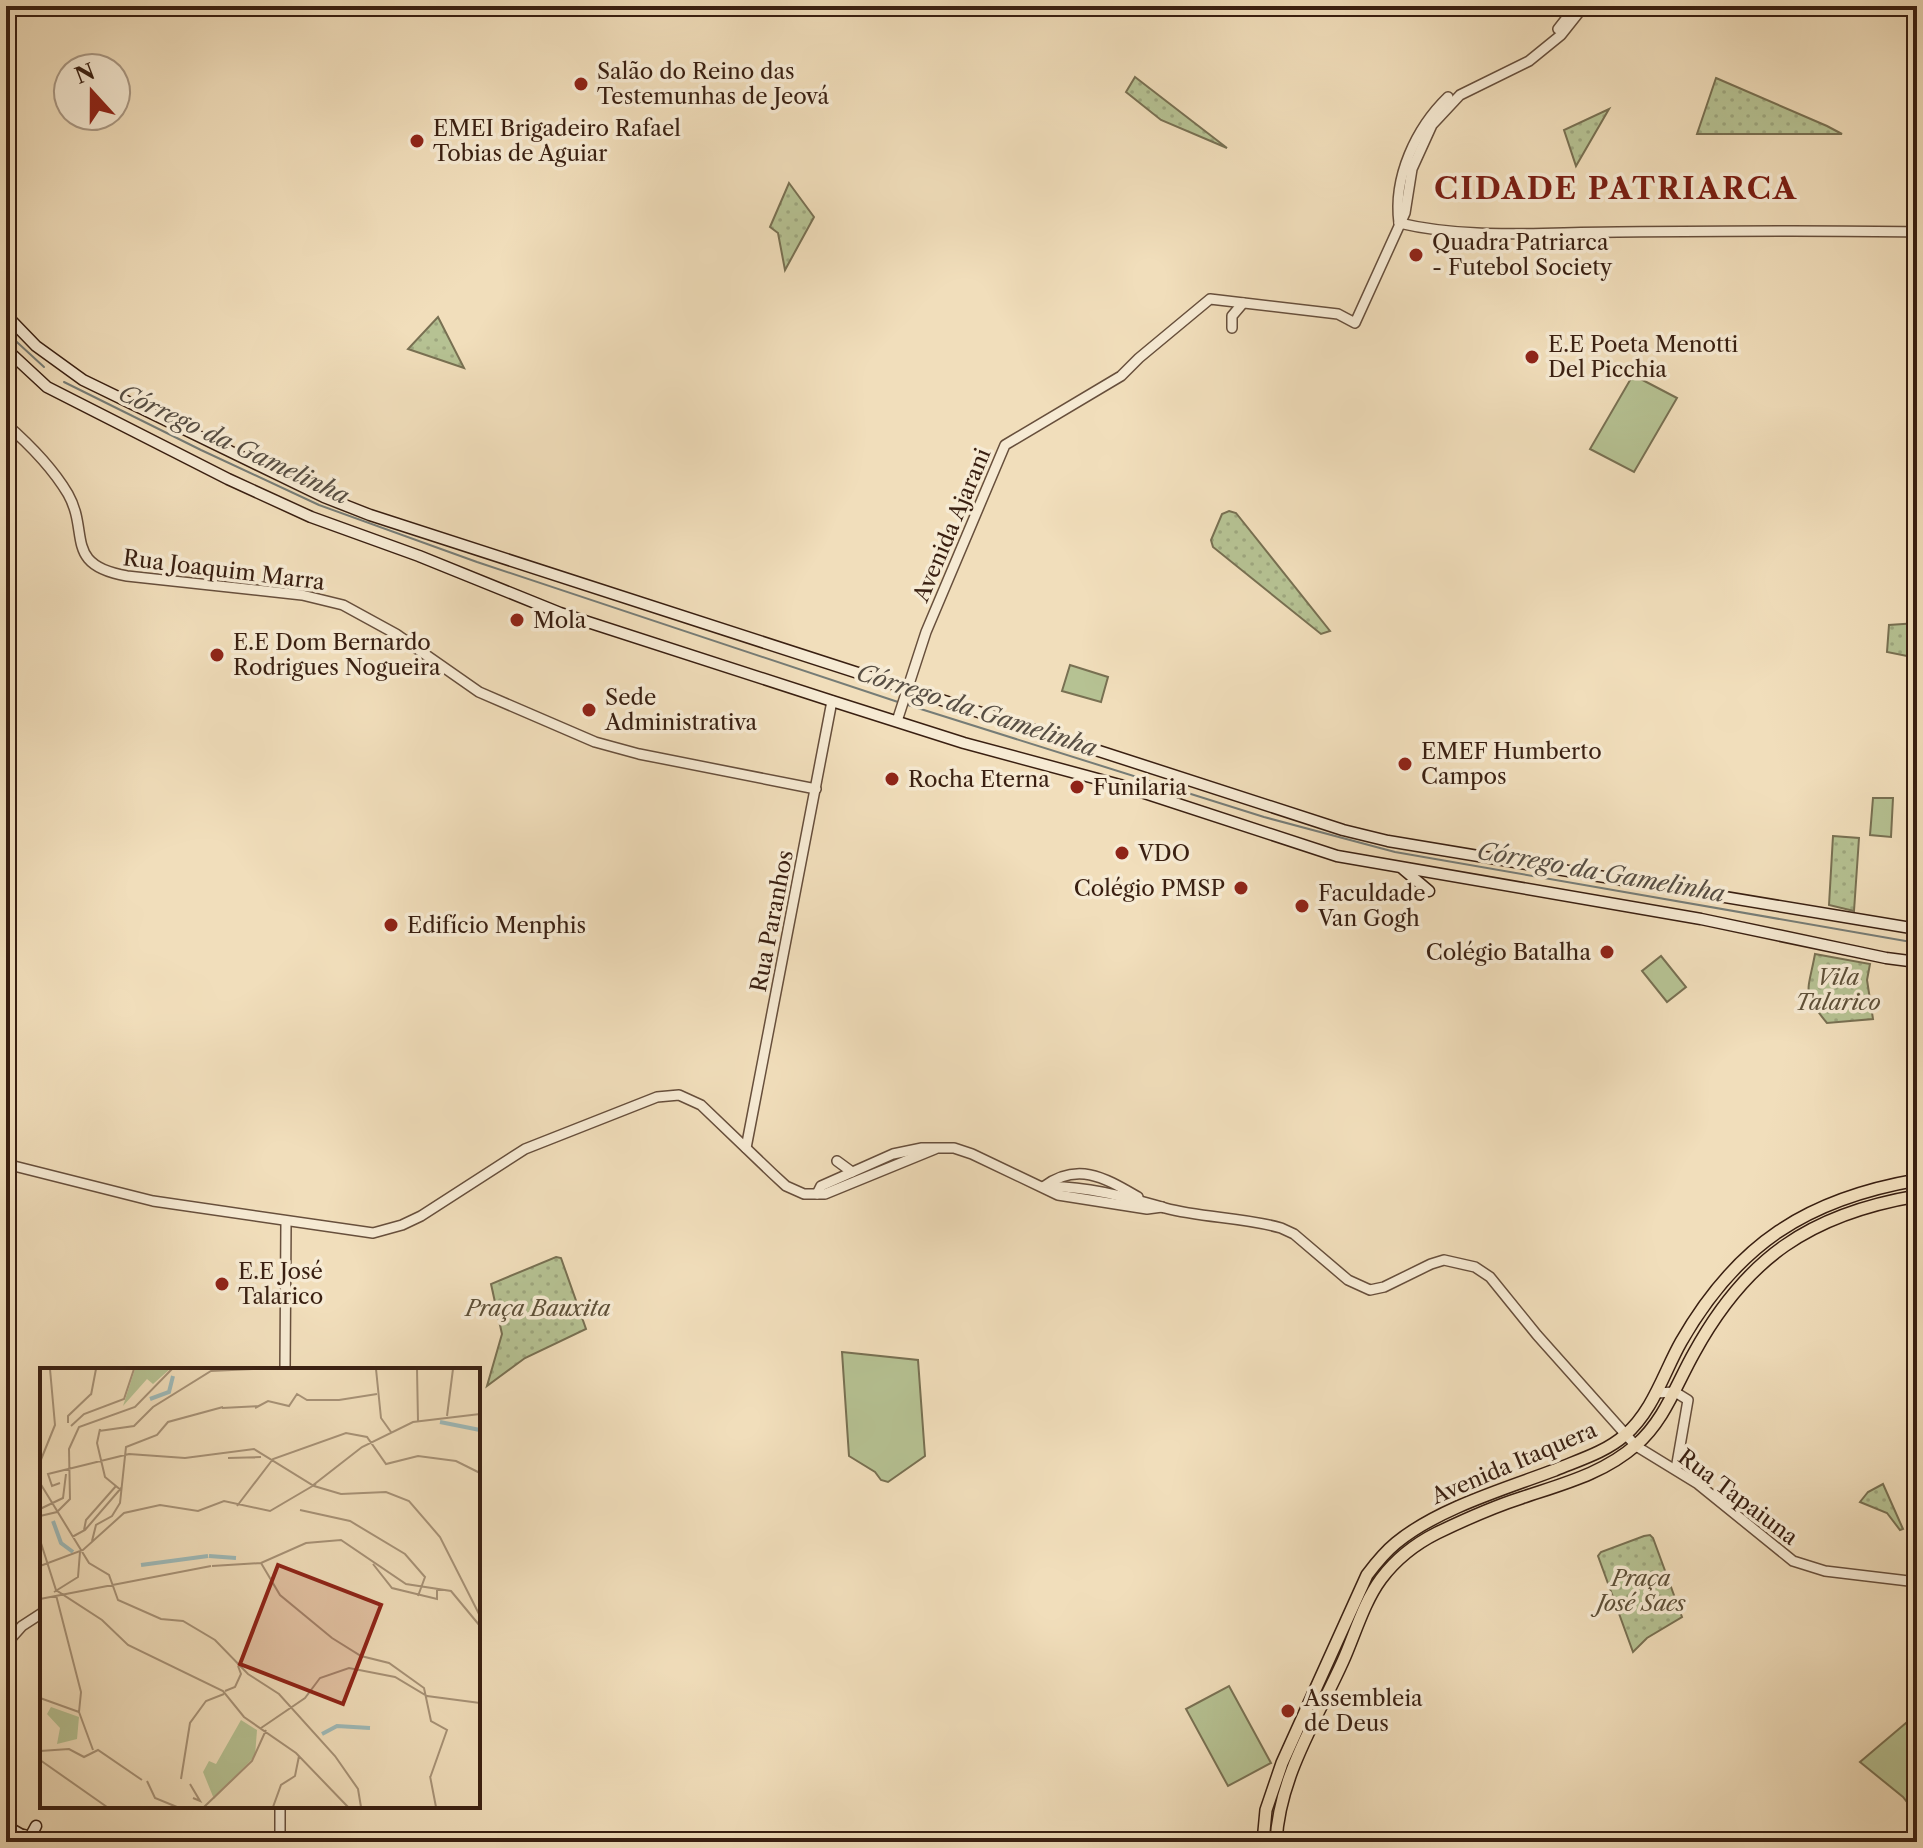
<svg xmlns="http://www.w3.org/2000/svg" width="1923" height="1848" font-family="'Libre Caslon Text',serif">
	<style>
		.grass { fill: url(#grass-dots); stroke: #787052; stroke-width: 2 }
		.garden { fill: #b6c293; stroke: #787052; stroke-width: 2 }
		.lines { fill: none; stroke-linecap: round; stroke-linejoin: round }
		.stream { stroke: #767c76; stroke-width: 2 }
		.tertiary-casing { stroke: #674f3c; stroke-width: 12 }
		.secondary-casing { stroke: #391f11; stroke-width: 13 }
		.primary-casing { stroke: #391f11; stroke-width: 14 }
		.trunk-casing { stroke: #391f11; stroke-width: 15 }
		.tertiary { stroke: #f6ead3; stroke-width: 9 }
		.secondary { stroke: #f6ead3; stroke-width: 10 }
		.primary { stroke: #f1debb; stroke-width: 11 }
		.trunk { stroke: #f1debb; stroke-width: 12 }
		.poi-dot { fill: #8f2418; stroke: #f6ead3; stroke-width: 3 }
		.labels { text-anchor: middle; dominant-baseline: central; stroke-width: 7; stroke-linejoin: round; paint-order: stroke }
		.poi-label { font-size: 22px; fill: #391f11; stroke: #f6ead3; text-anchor: start }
		.street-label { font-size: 22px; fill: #391f11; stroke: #f6ead3 }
		.park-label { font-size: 22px; font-style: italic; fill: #5e5038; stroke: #f6ead3 }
		.water-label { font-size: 24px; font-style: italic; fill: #574e43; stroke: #f6ead3 }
		.district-label { font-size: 30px; font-weight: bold; letter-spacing: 2px; fill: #7a1f14; stroke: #f6ead3 }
		.inset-river { fill: none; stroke: #9ebab9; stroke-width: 4 }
		.inset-road { fill: none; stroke: #a79277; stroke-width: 2 }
		.view { fill: #8f2418; fill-opacity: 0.15; stroke: #8f2418; stroke-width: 4 }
		.inset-edge { fill: none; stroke: #391f11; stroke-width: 4 }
	</style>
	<defs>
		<pattern id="grass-dots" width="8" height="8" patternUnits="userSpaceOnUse" patternTransform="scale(2)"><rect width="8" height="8" fill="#b6c293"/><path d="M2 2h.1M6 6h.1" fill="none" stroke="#9da67e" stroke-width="1.8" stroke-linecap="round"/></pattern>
	</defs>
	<rect width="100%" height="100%" fill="#f1debb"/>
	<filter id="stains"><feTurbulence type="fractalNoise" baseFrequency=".0025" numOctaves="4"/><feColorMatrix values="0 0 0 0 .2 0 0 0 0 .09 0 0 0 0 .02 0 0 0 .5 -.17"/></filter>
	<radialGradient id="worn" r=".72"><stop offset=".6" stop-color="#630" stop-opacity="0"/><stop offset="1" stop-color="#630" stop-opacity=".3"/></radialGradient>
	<g class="grass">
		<path d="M1135,77L1227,148L1161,120L1126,92Z"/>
		<path d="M1716,78L1827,126L1842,134H1697Z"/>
		<path d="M1609,109L1576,166L1564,130Z"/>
		<path d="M789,183L814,217L785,270L778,233L770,227Z"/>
		<path d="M438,317L464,368L408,349Z"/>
		<path d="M1229,511L1236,513L1330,631L1321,634L1213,547L1211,540L1222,514Z"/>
		<path d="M1917,623V658L1887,652L1889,625Z"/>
		<path d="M1833,836L1859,838L1854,911L1829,905Z"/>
		<path d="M1815,954L1870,964L1867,980L1873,1019L1827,1023C1801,992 1808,992 1815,954Z"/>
		<path d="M556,1257L561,1258L586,1329L525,1358L487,1386L502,1334L491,1284Z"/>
		<path d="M1883,1484L1903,1529L1900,1530L1887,1513L1860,1502L1868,1492Z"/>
		<path d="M1644,1536L1650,1535L1653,1538L1682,1617L1647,1638L1633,1652L1598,1556L1601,1552Z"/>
	</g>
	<g class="garden">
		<path d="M1633,375L1677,398L1634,472L1590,449Z"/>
		<path d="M1070,665L1108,677L1101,702L1062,691Z"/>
		<path d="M1873,798H1893L1891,837L1870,835Z"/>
		<path d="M1661,956L1686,987L1667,1002L1642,971Z"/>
		<path d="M842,1352L918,1360L925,1456L888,1482L881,1480L875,1472L849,1456Z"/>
		<path d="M1229,1686L1271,1763L1228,1786L1186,1709Z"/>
		<path d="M1913,1717H1917V1815L1903,1797L1860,1762Z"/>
	</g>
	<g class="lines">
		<g class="stream">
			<path d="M6,332L44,367"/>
			<path d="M64,382L201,450L319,505L477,562L898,702"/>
			<path d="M908,705L1264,817L1395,852L1917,943"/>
		</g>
		<defs>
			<g id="tertiary">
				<path d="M1558,29L1576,6"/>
				<path d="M1399,223C1471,240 1544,232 1618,232C1717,231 1817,230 1917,232"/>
				<path d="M1399,223C1393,177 1416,128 1448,97"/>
				<path d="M1232,328V316L1243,303"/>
				<path d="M6,424C29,444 52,467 68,494C90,533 63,565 127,576L302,595L343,605L396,634L479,692L595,742L639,754L816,789"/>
				<path d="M897,721L926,632L1005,445L1121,376L1139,358L1210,299L1338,314L1355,323L1405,213L1412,169L1432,125L1460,95L1529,61L1561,35L1584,6"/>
				<path d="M746,1148L832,701"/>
				<path d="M837,1161L852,1172"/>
				<path d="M6,1164L153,1201L373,1233L402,1225L421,1216L525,1149L657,1097L679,1095L701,1105L773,1174L786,1186L804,1194H825L935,1149"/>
				<path d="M1043,1187C1084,1185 1126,1197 1165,1208C1202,1218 1243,1217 1281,1228L1294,1234L1348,1280L1370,1290L1384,1287L1431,1264L1444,1260L1475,1267L1490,1277L1537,1335L1636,1446L1698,1484L1793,1561L1825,1571L1917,1582"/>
				<path d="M1043,1187C1078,1161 1105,1178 1138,1197"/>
				<path d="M817,1194L821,1186L893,1154L922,1148H954L972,1154L1058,1195L1147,1209L1162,1207"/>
				<path d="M285,1370L286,1222"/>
				<path d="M1656,1393L1675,1392L1688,1400L1676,1469"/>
				<path d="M6,1644L22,1626L42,1613"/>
				<path d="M280,1842V1806"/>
			</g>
			<g id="secondary">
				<path d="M6,315L36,346L83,380L324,497L370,515L1343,830L1388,841L1917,929"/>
				<path d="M6,349L47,387L228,479L311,517L419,556L560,613L832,701L964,743L1120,785L1337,856L1701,919L1886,958L1917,962"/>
				<path d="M1403,869L1429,891"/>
				<path d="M6,1826L34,1842"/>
				<path d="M29,1839L36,1826"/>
			</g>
			<g id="primary">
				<path d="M1263,1842L1266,1810L1282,1763L1367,1575C1376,1563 1385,1552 1396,1543C1437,1509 1504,1489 1555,1470C1579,1460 1606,1452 1625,1435C1653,1411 1664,1372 1681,1342C1737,1244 1807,1199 1917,1180"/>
				<path d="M1276,1842C1279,1777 1317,1719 1343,1661C1355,1634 1364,1602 1381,1579C1396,1559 1415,1544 1437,1533C1464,1520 1493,1507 1521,1498C1562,1484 1603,1474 1636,1445C1664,1421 1676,1385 1694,1353C1746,1258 1810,1214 1917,1196"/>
			</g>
			<g id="trunk">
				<path d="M24,1836L27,1842"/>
				<path d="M6,1839L11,1842"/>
			</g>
		</defs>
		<use href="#tertiary" class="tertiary-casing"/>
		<use href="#secondary" class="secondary-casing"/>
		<use href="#primary" class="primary-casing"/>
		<use href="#trunk" class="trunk-casing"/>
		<use href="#tertiary" class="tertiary"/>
		<use href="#secondary" class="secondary"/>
		<use href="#primary" class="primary"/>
		<use href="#trunk" class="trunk"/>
	</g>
	<g class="poi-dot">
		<circle cx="581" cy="84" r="8"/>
		<circle cx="417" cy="141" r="8"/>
		<circle cx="1416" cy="255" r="8"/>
		<circle cx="1532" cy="357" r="8"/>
		<circle cx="517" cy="620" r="8"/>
		<circle cx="217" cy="655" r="8"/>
		<circle cx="589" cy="710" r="8"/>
		<circle cx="1405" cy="764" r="8"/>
		<circle cx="892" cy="779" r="8"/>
		<circle cx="1077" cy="787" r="8"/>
		<circle cx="1122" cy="853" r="8"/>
		<circle cx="1241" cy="888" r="8"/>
		<circle cx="1302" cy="906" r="8"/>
		<circle cx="391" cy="925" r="8"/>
		<circle cx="1607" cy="952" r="8"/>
		<circle cx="222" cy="1284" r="8"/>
		<circle cx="1288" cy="1711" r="8"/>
	</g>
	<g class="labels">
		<g class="poi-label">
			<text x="597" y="71">Salão do Reino das<tspan x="597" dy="25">Testemunhas de Jeová</tspan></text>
			<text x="433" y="128">EMEI Brigadeiro Rafael<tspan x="433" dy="25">Tobias de Aguiar</tspan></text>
			<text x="1432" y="242">Quadra Patriarca<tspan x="1432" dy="25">- Futebol Society</tspan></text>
			<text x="1548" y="344">E.E Poeta Menotti<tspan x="1548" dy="25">Del Picchia</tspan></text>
			<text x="533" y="620">Mola</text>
			<text x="233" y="642">E.E Dom Bernardo<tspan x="233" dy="25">Rodrigues Nogueira</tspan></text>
			<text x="605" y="697">Sede<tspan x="605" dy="25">Administrativa</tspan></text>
			<text x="1421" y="751">EMEF Humberto<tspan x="1421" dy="25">Campos</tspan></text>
			<text x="908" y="779">Rocha Eterna</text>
			<text x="1093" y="787">Funilaria</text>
			<text x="1138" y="853">VDO</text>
			<text x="1225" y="888" text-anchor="end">Colégio PMSP</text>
			<text x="1318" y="893">Faculdade<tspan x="1318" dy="25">Van Gogh</tspan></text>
			<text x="407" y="925">Edifício Menphis</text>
			<text x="1591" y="952" text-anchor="end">Colégio Batalha</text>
			<text x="238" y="1271">E.E José<tspan x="238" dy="25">Talarico</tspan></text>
			<text x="1304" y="1698">Assembleia<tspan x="1304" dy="25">de Deus</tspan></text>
		</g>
		<g class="street-label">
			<text transform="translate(952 525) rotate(-67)">Avenida Ajarani</text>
			<text transform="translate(224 570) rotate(7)">Rua Joaquim Marra</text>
			<text transform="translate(772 921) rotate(-79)">Rua Paranhos</text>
			<text transform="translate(1514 1463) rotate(-23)">Avenida Itaquera</text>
			<text transform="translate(1738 1497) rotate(37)">Rua Tapaiuna</text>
		</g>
		<g class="park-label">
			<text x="1838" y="977">Vila<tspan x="1838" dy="25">Talarico</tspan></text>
			<text x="538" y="1308">Praça Bauxita</text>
			<text x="1641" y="1578">Praça<tspan x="1641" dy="25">José Saes</tspan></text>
		</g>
		<g class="water-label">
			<text transform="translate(234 444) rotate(25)">Córrego da Gamelinha</text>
			<text transform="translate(977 710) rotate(18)">Córrego da Gamelinha</text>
			<text transform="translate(1601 872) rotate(10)">Córrego da Gamelinha</text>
		</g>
		<g class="district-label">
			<text x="1616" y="188">CIDADE PATRIARCA</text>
		</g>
	</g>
	<g transform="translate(40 1368)">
		<rect width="440" height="440" fill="#f1debb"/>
		<path d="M95,1H130L113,16L107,11L83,38ZM11,339L39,349L37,371L17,376L20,360L7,346Z" fill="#b6c293"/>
		<path d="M201,352L217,362L215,388L174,431L163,404L169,393L176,396Z" fill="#b6c293"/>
		<path class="inset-river" d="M110,31L129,24L133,8M400,54L440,62M13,153L21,175L33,184M169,188L196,190M101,197L168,188M282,366L297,358L330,360"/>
		<path class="inset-road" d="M336,1L341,50L351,64M377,1L378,53M51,27L56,1M182,40L219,38M215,40L228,33L249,38L257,26L267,32H299L337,26M407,48L413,1M28,55V48L51,26M31,58L44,46L84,31L94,1M60,61L57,75L65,109L82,123M59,63L94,58L113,39L171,3L213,1M188,90L221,89M0,94L15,57L10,1M0,115L49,195L69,207L78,232L121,251L143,253L175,272L208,306L239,326L295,388L318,421L321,439M20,115L12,118L8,106L89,86L145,90L214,81L274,118L301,126L346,124L369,133L400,169L440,248M272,118L322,79L373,54L440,46M197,138L233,91L306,65L327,69L346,96L378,88L416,93L440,105M0,141L23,130L26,106M260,142L310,153L365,186L385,209L378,228M0,148L17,144L30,131L29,81L39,59L95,39L132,1M44,162L46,152L76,118M32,169L45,162L82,119M0,172L16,222L62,252L88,277L183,323L204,349L256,385L308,439M52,173L56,157L72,148L80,135L86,79L117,67L128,54L183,39M221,195L240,227L292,270L321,288L349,295L384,320L391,353L407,362L390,410M333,196L352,220L397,231V221M0,198L43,182L84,145L120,137L158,143L184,133L230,143L276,116M172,198L221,195L266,175L301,172L366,216L411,223L440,258M14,224L38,209L40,184M16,227L41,324L39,344M0,231L171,198M185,323L195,319L201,306L198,298M0,330L39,344M39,344L53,382M221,360L265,330L280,310L309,300L355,309L387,328L440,335M0,383L29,381L44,389L58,382L102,412M0,392L67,439M390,408L396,439M141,411L150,355L166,333L184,326M107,413L115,430L137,439M150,416L160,433L153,430M164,439L212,393L226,362M233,439L241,417L255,408L259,388"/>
		<path class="view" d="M238,197L341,237L303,336L200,296Z"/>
		<rect width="440" height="440" class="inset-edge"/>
	</g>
	<rect width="1923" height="1848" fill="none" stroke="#f1debb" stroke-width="32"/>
	<rect x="8" y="8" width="1907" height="1832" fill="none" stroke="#391f11" stroke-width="4"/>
	<rect x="16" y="16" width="1891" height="1816" fill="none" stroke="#391f11" stroke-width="2"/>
	<g transform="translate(92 92) rotate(339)"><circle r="38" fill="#f6ead3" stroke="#aa9985" stroke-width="2"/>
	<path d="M0-6L14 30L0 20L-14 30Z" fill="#8f2418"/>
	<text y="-12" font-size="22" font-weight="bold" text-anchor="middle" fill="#391f11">N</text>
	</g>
	<rect width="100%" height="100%" filter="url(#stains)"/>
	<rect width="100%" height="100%" fill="url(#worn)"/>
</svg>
